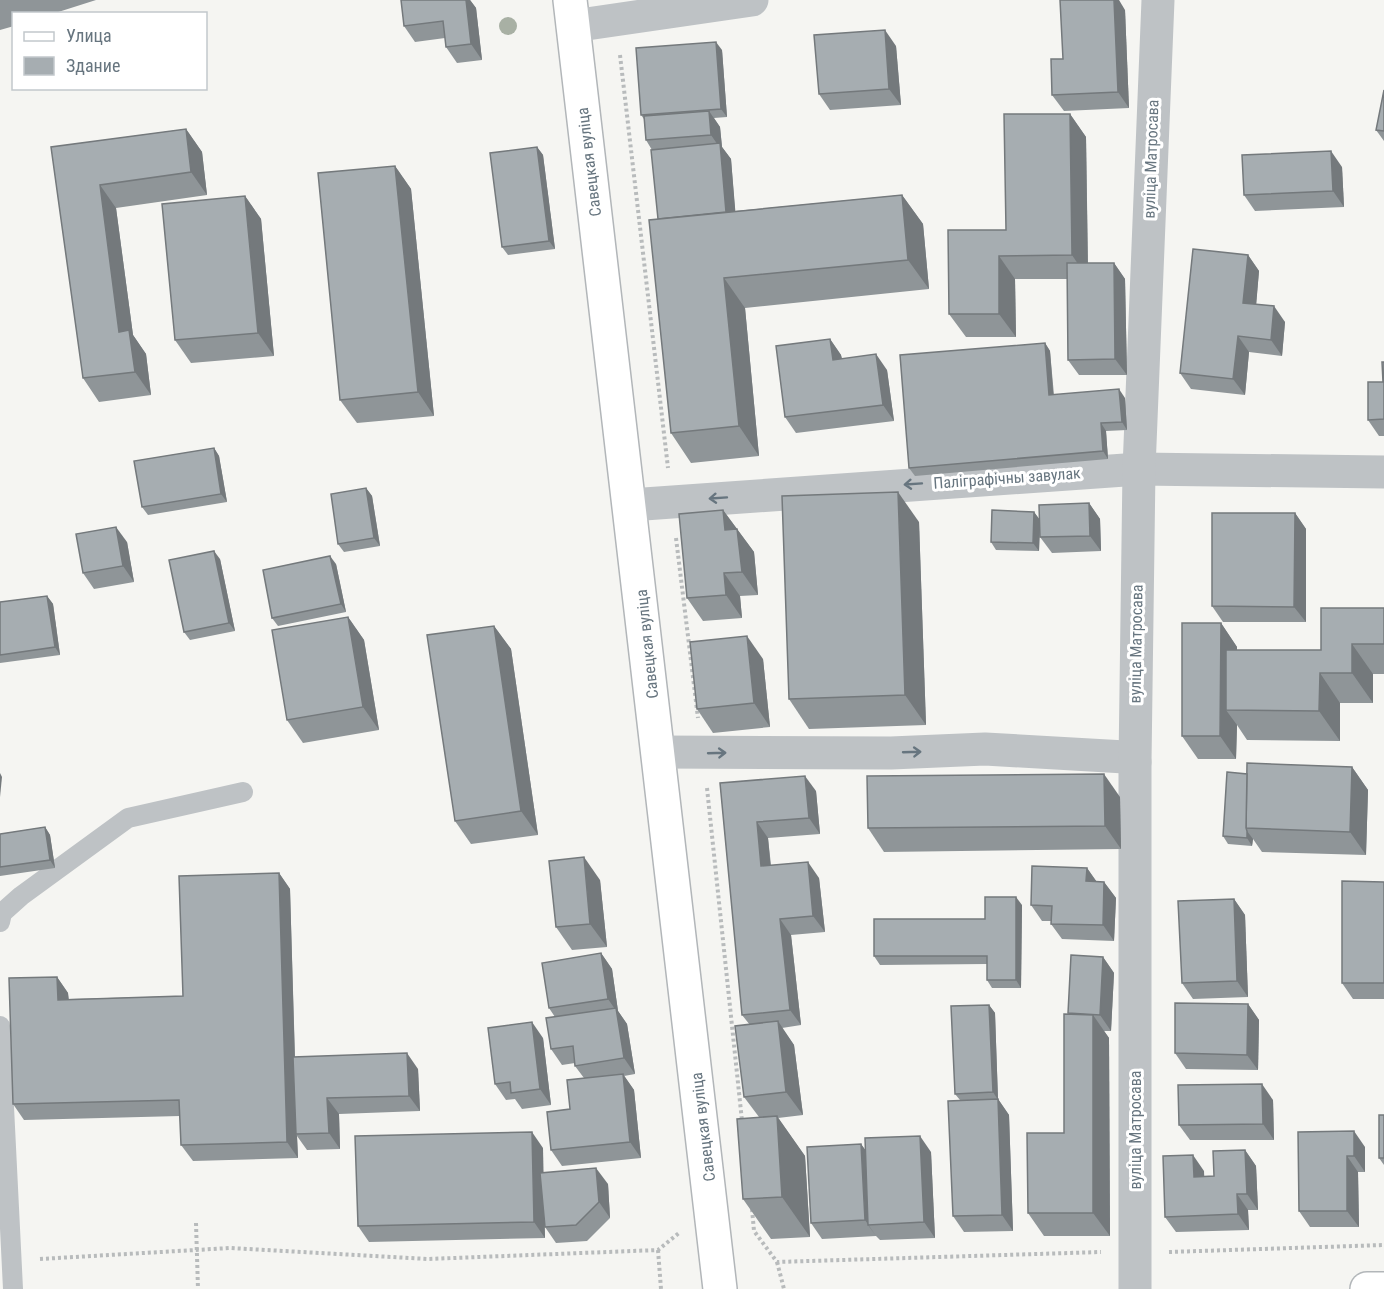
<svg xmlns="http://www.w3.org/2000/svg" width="1384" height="1289" font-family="'Roboto Condensed',sans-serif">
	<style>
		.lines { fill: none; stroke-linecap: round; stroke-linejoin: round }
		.primary-casing { stroke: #b2b6b9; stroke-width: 36 }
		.path { stroke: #b8bbbc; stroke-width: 4; stroke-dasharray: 3 3; stroke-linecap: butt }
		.lane { stroke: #bec2c5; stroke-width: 20 }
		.street { stroke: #bec2c5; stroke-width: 33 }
		.primary { stroke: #fff; stroke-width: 33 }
		.tree { fill: #a8b0a4 }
		.wall { fill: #8f9598 }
		.shaded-wall { fill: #74797c }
		.building { fill: #a6adb1; stroke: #74797c; stroke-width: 1.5 }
		.oneway { stroke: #67757f }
		.labels { text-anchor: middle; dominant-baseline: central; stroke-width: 6; stroke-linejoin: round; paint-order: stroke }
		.street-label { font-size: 16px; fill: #67757f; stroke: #fff }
	</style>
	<rect width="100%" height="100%" fill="#f5f5f2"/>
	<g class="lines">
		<defs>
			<g id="primary">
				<path d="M570,0L720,1289"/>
				<path d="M1367,1289H1384"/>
			</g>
		</defs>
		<use href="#primary" class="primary-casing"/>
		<g class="path">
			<path d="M620,55L668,468"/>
			<path d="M676,538L698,718"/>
			<path d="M707,788L742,1121"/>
			<path d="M752,1209L754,1231L777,1262L1101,1252"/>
			<path d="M196,1223L198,1289"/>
			<path d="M658,1250L661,1289"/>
			<path d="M1169,1252L1384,1245"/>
			<path d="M40,1259L230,1248L428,1259L658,1250L679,1233"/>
			<path d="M777,1262L784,1289"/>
		</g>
		<g class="lane">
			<path d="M0,922L2,913L21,896L128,818L243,792"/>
			<path d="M0,1026L13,1289"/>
		</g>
		<g class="street">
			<path d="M573,26L752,0"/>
			<path d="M630,505L1139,469L1384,472"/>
			<path d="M659,752L891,753L985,749L1125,757L1135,762"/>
			<path d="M1135,1289V762L1139,469L1158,0"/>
		</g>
		<use href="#primary" class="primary"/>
	</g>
	<circle class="tree" cx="508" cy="26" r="9"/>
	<g class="wall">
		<path d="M0,0H96L52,14H14V26L0,30Z"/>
		<path d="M401,0H470L476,8L482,60L457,63L446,47L445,38L415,42L404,26Z"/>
		<path d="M1125,10L1129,108L1064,111L1052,95L1063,59Z"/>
		<path d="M896,46L901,105L830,110L819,94Z"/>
		<path d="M722,50L727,117L714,118L720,127L722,147L731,159L735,211L902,195L923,224L929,289L745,308L759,456L691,463L671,433L658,219L652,150L646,140L644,119L641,115Z"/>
		<path d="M1384,90V141L1376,130Z"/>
		<path d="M1070,114L1086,137L1088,263H1114L1125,279L1127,375H1079L1068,360L1067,279H1015L1016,337H966L949,314L1006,230Z"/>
		<path d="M186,129L202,152L207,195L116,208L133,335L146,354L151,395L99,402L83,378L51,147Z"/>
		<path d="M537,147L543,155L555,249L508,255L502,247Z"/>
		<path d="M395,166L411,189L434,416L357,423L340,400Z"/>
		<path d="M1342,167L1344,207L1255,211L1244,195Z"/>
		<path d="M245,196L261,219L274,356L191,363L175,340Z"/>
		<path d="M1248,255L1259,271L1256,304L1285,322L1282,356L1249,352L1245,395L1191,389L1180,373Z"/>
		<path d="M830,339L841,355L842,358L887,370L894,421L796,433L785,417Z"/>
		<path d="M1045,343L1050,351L1054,395L1125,398L1127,430L1106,431L1108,459L915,476L909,468Z"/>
		<path d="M1384,362V436H1379L1368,420L1383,382Z"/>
		<path d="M214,448L219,456L227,502L148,515L142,507Z"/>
		<path d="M366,488L372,496L380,546L344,552L338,544Z"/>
		<path d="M1089,503L1100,519L1101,551L1052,553L1040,537V526L1039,551L996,550L991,542L1034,512L1039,519Z"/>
		<path d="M723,510L754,552L758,595L740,596L742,618L703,621L687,598Z"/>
		<path d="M1295,513L1306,529V622H1223L1212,606Z"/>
		<path d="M919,522L926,725L809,729L789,699Z"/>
		<path d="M127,542L134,582L94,589L83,573Z"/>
		<path d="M220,559L235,631L190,640L184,632Z"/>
		<path d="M336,564L346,612L278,626L272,618Z"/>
		<path d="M47,596L53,604L60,655L0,663V602Z"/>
		<path d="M1384,608V674H1373V703H1340V741L1247,740L1237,725L1236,759H1198L1182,736L1221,623L1237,647V650H1321Z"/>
		<path d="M348,617L364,640L379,730L303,743L287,720Z"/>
		<path d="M494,626L511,649L538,835L471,844L455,821Z"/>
		<path d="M763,659L770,727L713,733L697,709Z"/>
		<path d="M1352,767L1368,790L1366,855L1262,852L1253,839L1252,846L1228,844L1223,836L1247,774Z"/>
		<path d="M720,783L816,791L820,834L768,838L771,865L819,878L825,932L791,935L801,1025L782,1028L794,1045L803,1115L778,1118L805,1156L810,1237L771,1239L743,1199L759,1117L744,1097L750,1025L742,1015Z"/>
		<path d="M1120,797L1121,849L884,852L868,828Z"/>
		<path d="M45,827L50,835L55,868L0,876V834Z"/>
		<path d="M1087,868L1097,882H1104L1116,898L1114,941L1062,939L1051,924V921H1042L1031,905Z"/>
		<path d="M279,873L290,889L295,1057L418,1069L420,1111L339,1114L340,1149L307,1150L297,1136L298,1158L193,1161L181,1145L180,1116L24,1120L13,1104L57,977L68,993L69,999L183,996Z"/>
		<path d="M600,880L607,947L572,950L556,927Z"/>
		<path d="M1384,882V999H1353L1342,983Z"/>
		<path d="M1234,899L1245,915L1248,997L1193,999L1182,983Z"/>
		<path d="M1022,905L1021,988H992L987,980V964L880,965L874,956L985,919Z"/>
		<path d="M601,953L612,969L618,1011L627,1024L635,1074L624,1076L634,1090L641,1158L562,1166L551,1150L584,1078L575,1066V1063L562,1065L551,1049L555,1017L549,1008Z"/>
		<path d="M1103,957L1114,973L1111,1031H1104L1109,1038L1110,1236H1044L1028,1213L1064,1133L1069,1014L1068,1013Z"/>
		<path d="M1248,1004L1259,1020L1258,1070L1186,1069L1175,1053Z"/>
		<path d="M989,1005L995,1013L998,1099L1009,1115L1013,1231L964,1232L953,1216L960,1100L955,1094Z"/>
		<path d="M543,1038L551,1105L522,1109L515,1099L506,1100L495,1084Z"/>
		<path d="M1273,1100L1274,1140H1190L1179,1125Z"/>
		<path d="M1384,1115V1165L1379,1158Z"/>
		<path d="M1298,1132L1365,1147V1172H1358L1359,1227H1310L1299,1211Z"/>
		<path d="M861,1144L865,1150L931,1152L935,1238L880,1240L876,1236L822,1239L811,1223Z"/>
		<path d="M543,1148V1173L608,1184L610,1218L587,1241L556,1243L545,1227L544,1220L545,1238L369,1242L358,1226Z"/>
		<path d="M1245,1150L1256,1166L1258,1210H1248L1249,1230L1176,1232L1165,1217L1204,1171V1177L1214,1176Z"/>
	</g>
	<g class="shaded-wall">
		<path d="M466,0H470L476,8L482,60L471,44Z"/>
		<path d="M1114,0H1119L1125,10L1129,108L1118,92Z"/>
		<path d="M885,30L896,46L901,105L889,89Z"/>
		<path d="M716,42L722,50L727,117L721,109Z"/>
		<path d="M709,111L720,127L722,147L731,159L738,243L727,227L720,148L711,135Z"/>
		<path d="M1070,114L1086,137L1088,279L1072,255Z"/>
		<path d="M186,129L202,152L207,195L191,172Z"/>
		<path d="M537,147L543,155L555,249L549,241Z"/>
		<path d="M1331,151L1342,167L1344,207L1333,191Z"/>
		<path d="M395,166L411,189L434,416L418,392Z"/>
		<path d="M100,185L116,208L133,335L146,354L151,395L135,372L119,332Z"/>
		<path d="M902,195L923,224L929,289L908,260Z"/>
		<path d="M245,196L261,219L274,356L258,333Z"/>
		<path d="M1248,255L1259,271L1255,319L1243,303Z"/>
		<path d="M999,256L1015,279L1016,337L999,314Z"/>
		<path d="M1114,263L1125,279L1127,375L1115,359Z"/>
		<path d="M724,278L745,308L759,456L739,426Z"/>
		<path d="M1274,306L1285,322L1282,356L1271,340Z"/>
		<path d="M1238,336L1249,352L1245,395L1233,379Z"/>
		<path d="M830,339L841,355L844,375L833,360Z"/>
		<path d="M1045,343L1050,351L1054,404L1049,395Z"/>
		<path d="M876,354L887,370L894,421L883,405Z"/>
		<path d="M1119,389L1125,398L1127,430L1122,422Z"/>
		<path d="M1101,423L1106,431L1108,459L1103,451Z"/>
		<path d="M214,448L219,456L227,502L221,494Z"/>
		<path d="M366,488L372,496L380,546L374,538Z"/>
		<path d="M898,492L919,522L926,725L905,695Z"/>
		<path d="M1089,503L1100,519L1101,551L1090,536Z"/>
		<path d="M723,510L754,552L758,595L742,572L725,530Z"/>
		<path d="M1034,512L1040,520L1039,551L1033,543Z"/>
		<path d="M1295,513L1306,529V622L1294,607Z"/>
		<path d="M116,527L127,542L134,582L123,566Z"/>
		<path d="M214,551L220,559L235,631L229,623Z"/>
		<path d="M330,556L336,564L346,612L341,604Z"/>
		<path d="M724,573L740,596L742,618L726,595Z"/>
		<path d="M47,596L53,604L60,655L55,647Z"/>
		<path d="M348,617L364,640L379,730L363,707Z"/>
		<path d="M1221,623L1237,647V710H1226L1237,725L1236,759L1220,736Z"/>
		<path d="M494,626L511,649L538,835L521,811Z"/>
		<path d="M747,636L763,659L770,727L754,703Z"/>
		<path d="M1352,644L1373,674V703L1352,673Z"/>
		<path d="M1320,673L1340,703V741L1319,711Z"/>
		<path d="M1352,767L1368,790L1366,855L1350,832Z"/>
		<path d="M0,773L2,777L0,797Z"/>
		<path d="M1104,774L1120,797L1121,849L1105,826Z"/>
		<path d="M805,776L816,791L820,834L809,818Z"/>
		<path d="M757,822L768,838L772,882L761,866Z"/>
		<path d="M45,827L50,835L55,868L50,860Z"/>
		<path d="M1247,831L1253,839L1252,846L1247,838Z"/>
		<path d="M584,857L600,880L607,947L590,924Z"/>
		<path d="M808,862L819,878L825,932L813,916Z"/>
		<path d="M1087,868L1098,884L1086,881Z"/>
		<path d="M279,873L290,889L297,1134H296L297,1136L298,1158L287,1142Z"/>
		<path d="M1104,882L1116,898L1114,941L1103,925Z"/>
		<path d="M1016,897L1022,905L1021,988L1016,980Z"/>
		<path d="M1234,899L1245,915L1248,997L1237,981Z"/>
		<path d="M780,919L791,935L801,1025L790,1010Z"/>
		<path d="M601,953L612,969L618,1011L627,1024L635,1074L624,1058L617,1012L608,999Z"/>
		<path d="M1103,957L1114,973L1111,1031L1100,1015Z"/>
		<path d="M57,977L68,993L69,1016L58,1000Z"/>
		<path d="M1248,1004L1259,1020L1258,1070L1247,1055Z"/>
		<path d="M989,1005L995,1013L998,1099L1009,1115L1013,1231L1002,1215L998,1100L993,1092Z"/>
		<path d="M1093,1015L1109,1038L1110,1236L1093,1213Z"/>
		<path d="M778,1021L794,1045L803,1115L786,1092Z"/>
		<path d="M532,1022L543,1038L551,1105L540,1089Z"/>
		<path d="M407,1053L418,1069L420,1111L409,1096Z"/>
		<path d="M623,1074L634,1090L641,1158L630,1142Z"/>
		<path d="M1262,1084L1273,1100L1274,1140L1263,1124Z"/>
		<path d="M327,1098L339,1114L340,1149L329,1133Z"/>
		<path d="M777,1116L805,1156L810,1237L782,1197Z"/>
		<path d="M1354,1131L1365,1147V1172L1354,1156Z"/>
		<path d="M532,1132L543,1148L545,1238L534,1222Z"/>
		<path d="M920,1136L931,1152L935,1238L924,1222Z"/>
		<path d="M861,1144L872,1159L868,1225L876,1236L865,1220Z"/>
		<path d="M1245,1150L1256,1166L1258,1210L1247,1194Z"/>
		<path d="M1193,1155L1204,1171L1205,1193L1194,1177Z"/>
		<path d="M1347,1156L1358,1172L1359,1227L1347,1211Z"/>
		<path d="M596,1168L608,1184L610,1218L599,1202Z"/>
		<path d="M1237,1194L1248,1210L1249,1230L1238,1214Z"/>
	</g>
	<g class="building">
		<path d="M401,0H466L471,44L446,47L443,21L404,26Z"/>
		<path d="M1060,0H1114L1118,92L1052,95L1051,59H1063Z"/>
		<path d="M885,30L889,89L819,94L814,35Z"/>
		<path d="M716,42L721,109L641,115L636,48Z"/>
		<path d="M1384,90V131L1376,130Z"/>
		<path d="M709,111L711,135L646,140L644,116Z"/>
		<path d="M1004,114H1070L1072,255L999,256V314H949L948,230H1006Z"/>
		<path d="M186,129L191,172L100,185L119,332L129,330L135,372L83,378L51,147Z"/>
		<path d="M720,143L726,212L658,219L651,150Z"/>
		<path d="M537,147L549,241L502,247L490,153Z"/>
		<path d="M1331,151L1333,191L1244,195L1242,155Z"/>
		<path d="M395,166L418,392L340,400L318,173Z"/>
		<path d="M902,195L908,260L724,278L739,426L671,433L649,220Z"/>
		<path d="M245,196L258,333L175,340L162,204Z"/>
		<path d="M1193,249L1248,255L1243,303L1274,306L1271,340L1238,336L1233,379L1180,373Z"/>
		<path d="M1067,263H1114L1115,359L1068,360Z"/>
		<path d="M830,339L833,360L876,354L883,405L785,417L776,346Z"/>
		<path d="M1045,343L1049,395L1119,389L1122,422L1101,423L1103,451L909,468L900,355Z"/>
		<path d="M1382,362H1384V419L1368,420V382H1383Z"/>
		<path d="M214,448L221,494L142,507L134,461Z"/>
		<path d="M366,488L374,538L338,544L331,494Z"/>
		<path d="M898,492L905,695L789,699L782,496Z"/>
		<path d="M1089,503L1090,536L1040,537L1039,505Z"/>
		<path d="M723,510L725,530L737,529L742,572L724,573L726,595L687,598L679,514Z"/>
		<path d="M992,510L1034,512L1033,543L991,542Z"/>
		<path d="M1212,513H1295L1294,607L1212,606Z"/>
		<path d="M116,527L123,566L83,573L76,534Z"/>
		<path d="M214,551L229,623L184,632L169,560Z"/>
		<path d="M330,556L341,604L272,618L263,570Z"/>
		<path d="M47,596L55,647L0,655V602Z"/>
		<path d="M1321,608H1384V644H1352V673H1320L1319,711L1226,710V650H1321Z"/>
		<path d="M348,617L363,707L287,720L272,630Z"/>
		<path d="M1182,623H1221L1220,736H1182Z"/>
		<path d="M494,626L521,811L455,821L427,635Z"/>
		<path d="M747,636L754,703L697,709L690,642Z"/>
		<path d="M1247,763L1352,767L1350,832L1246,828Z"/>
		<path d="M1227,772L1247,774L1246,828L1247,831V838L1223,836Z"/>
		<path d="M1104,774L1105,826L868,828L867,776Z"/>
		<path d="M805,776L809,818L757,822L761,866L808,862L813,916L780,919L790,1010L742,1015L720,783Z"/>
		<path d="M45,827L50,860L0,867V834Z"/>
		<path d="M584,857L590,924L556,927L549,861Z"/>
		<path d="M1032,866L1087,868L1086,881L1104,882L1103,925L1051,924L1052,906L1031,905Z"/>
		<path d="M279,873L287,1142L181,1145L179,1100L13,1104L9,978L57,977L58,1000L183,996L179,876Z"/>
		<path d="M1342,881L1384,882V983H1342Z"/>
		<path d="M985,897H1016V980H987V956H874V919H985Z"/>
		<path d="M1234,899L1237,981L1182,983L1178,901Z"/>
		<path d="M601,953L608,999L549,1008L542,963Z"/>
		<path d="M1071,955L1103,957L1100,1015L1068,1013Z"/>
		<path d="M1175,1003L1248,1004L1247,1055L1175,1053Z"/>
		<path d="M989,1005L993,1092L955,1094L951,1006Z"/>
		<path d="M616,1008L624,1058L575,1066L573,1046L551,1049L546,1018Z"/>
		<path d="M1064,1014L1093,1015V1213H1028L1027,1133H1064Z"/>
		<path d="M778,1021L786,1092L744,1097L735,1026Z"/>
		<path d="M532,1022L540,1089L511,1093L510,1082L495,1084L488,1028Z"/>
		<path d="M407,1053L409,1096L327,1098L329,1133L296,1134L293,1057Z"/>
		<path d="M623,1074L630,1142L551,1150L547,1112L570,1109L567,1080Z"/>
		<path d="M1262,1084L1263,1124L1179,1125L1178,1085Z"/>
		<path d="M998,1099L1002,1215L953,1216L948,1101Z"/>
		<rect x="1379" y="1115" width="5" height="43"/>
		<path d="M777,1116L782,1197L743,1199L737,1119Z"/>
		<path d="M1354,1131V1156H1347V1211H1299L1298,1132Z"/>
		<path d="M532,1132L534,1222L358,1226L355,1136Z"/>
		<path d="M920,1136L924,1222L868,1225L865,1138Z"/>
		<path d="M861,1144L865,1220L811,1223L807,1147Z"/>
		<path d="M1245,1150L1247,1194H1237L1238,1214L1165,1217L1163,1156L1193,1155L1194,1177L1214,1176L1213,1151Z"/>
		<path d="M596,1168L599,1202L576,1225L545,1227L540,1173Z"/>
	</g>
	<defs><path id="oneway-shaft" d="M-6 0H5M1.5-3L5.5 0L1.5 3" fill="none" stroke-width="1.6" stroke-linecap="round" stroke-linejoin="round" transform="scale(1.5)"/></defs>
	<g class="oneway">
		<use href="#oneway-shaft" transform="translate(913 484) rotate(176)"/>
		<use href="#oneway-shaft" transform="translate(718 498) rotate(176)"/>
		<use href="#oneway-shaft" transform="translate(912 752) rotate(-2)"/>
		<use href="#oneway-shaft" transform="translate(717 753) rotate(-2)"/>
	</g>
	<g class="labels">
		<g class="street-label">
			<text transform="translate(1151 159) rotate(-88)">вуліца Матросава</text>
			<text transform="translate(589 162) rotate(-97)">Савецкая вуліца</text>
			<text transform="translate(1007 478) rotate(-4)">Паліграфічны завулак</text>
			<text transform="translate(647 644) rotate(-96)">Савецкая вуліца</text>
			<text transform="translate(1136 644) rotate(-89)">вуліца Матросава</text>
			<text transform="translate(703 1127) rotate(-97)">Савецкая вуліца</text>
			<text transform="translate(1135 1130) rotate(-90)">вуліца Матросава</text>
		</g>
	</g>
	<rect x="12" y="12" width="195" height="78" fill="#ffffff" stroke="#c2c8cc" stroke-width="1.5"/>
	<rect x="24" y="32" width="30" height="9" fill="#ffffff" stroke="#c2c8cc" stroke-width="1.5"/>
	<text x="66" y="42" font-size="18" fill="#67757f">Улица</text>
	<rect x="24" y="57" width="30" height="18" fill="#a6adb1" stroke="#c2c8cc" stroke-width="1.5"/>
	<text x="66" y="72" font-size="18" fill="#67757f">Здание</text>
</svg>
